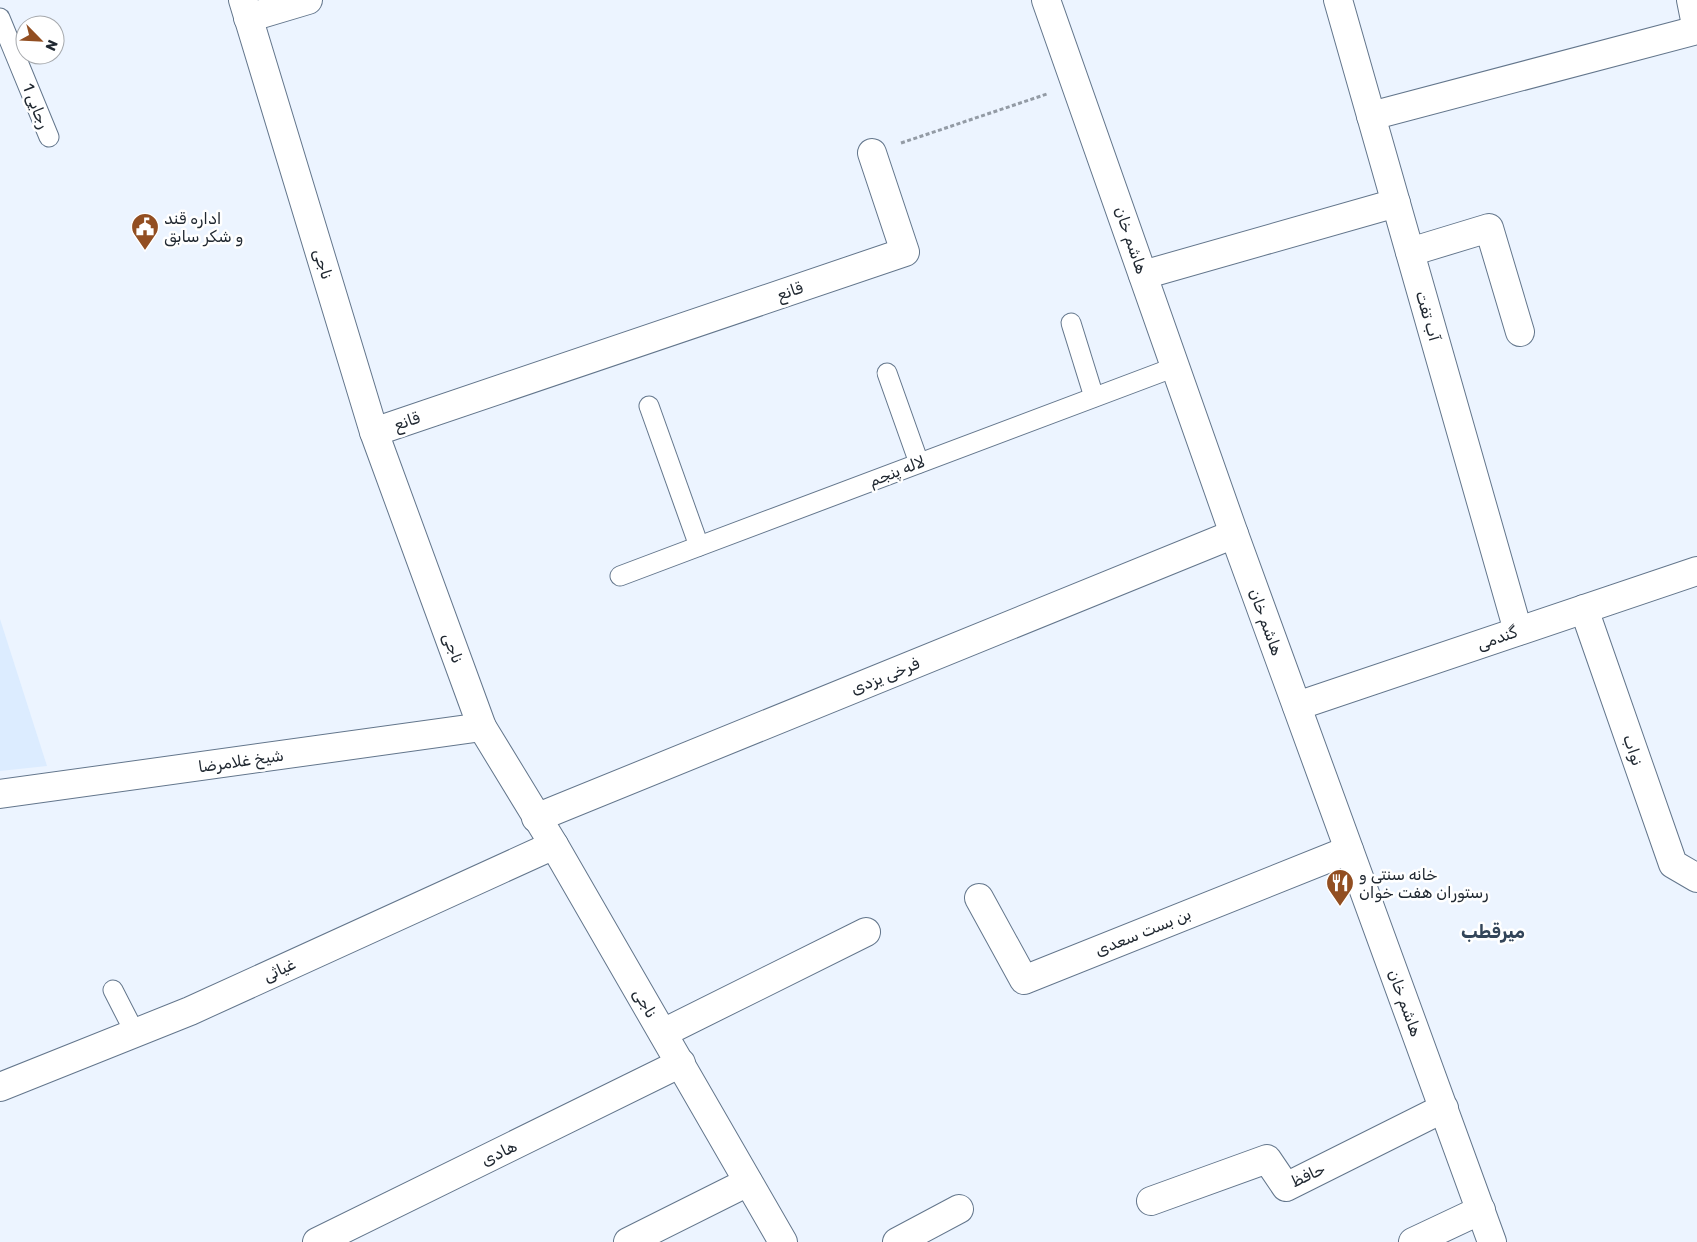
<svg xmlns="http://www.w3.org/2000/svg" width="1697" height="1242" font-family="Rubik,'Noto Naskh Arabic',sans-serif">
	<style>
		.built { fill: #dcecff }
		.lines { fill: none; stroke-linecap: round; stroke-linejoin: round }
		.lane-casing { stroke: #63768c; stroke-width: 21 }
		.street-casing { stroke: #63768c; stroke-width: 30 }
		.path { stroke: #939ba5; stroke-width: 3; stroke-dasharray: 4 2.5; stroke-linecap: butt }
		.lane { stroke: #fff; stroke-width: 19 }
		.street { stroke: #fff; stroke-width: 28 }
		.labels { text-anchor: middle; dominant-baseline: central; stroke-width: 5; stroke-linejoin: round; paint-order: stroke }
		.street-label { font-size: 16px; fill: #202831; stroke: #fff }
		.poi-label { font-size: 16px; fill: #202831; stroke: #fff; text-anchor: start }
		.neighbourhood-label { font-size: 18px; font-weight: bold; fill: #334559; stroke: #fff }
	</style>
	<rect width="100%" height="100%" fill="#ecf4ff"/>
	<path class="built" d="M0,619L47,766L0,771Z"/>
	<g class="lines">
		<defs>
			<g id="lane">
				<path d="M0,18L49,137"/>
				<path d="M1071,323L1094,397"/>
				<path d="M887,373L919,463"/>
				<path d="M649,406L699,546"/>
				<path d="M620,576L1175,367"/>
				<path d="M113,990L135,1033"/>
			</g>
			<g id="street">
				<path d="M243,0L374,432L482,727L554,845L783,1242"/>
				<path d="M1046,0L1234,534L1492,1242"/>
				<path d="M1338,0L1518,631"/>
				<path d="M1691,0L1697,30"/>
				<path d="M248,18L308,0"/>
				<path d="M1371,116L1697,30"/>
				<path d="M1410,252L1489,228L1520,332"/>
				<path d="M1143,275L1396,203"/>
				<path d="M374,432L905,252L872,153"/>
				<path d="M1584,609L1673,864L1697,878"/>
				<path d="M1297,706L1697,571"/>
				<path d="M0,794L482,727"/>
				<path d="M536,818L1234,534"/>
				<path d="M979,898L1024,980L1349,850"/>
				<path d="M663,1033L866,932"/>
				<path d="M0,1087L190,1011L554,845"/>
				<path d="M1151,1201L1267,1159L1286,1187L1444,1108"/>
				<path d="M317,1242L681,1063"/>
				<path d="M628,1242L748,1182"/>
				<path d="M897,1242L959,1209"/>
				<path d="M1413,1242L1481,1210"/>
			</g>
		</defs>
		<use href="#lane" class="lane-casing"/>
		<use href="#street" class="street-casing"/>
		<path class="path" d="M901,143L1047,94"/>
		<use href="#lane" class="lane"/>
		<use href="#street" class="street"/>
	</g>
	<defs>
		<symbol id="civic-pin" viewBox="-11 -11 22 30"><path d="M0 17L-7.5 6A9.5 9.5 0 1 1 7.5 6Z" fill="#924e21" stroke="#fff"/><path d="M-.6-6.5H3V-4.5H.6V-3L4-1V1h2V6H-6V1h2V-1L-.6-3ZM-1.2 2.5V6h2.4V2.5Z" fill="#fff"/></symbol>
		<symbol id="restaurant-pin" viewBox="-11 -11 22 30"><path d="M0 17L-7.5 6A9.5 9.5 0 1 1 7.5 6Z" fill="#924e21" stroke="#fff"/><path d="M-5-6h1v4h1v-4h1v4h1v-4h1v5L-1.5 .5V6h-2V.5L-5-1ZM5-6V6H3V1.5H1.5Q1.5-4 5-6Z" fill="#fff"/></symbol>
	</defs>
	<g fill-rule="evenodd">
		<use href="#civic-pin" x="129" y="211" width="32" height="43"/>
		<use href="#restaurant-pin" x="1324" y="867" width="32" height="43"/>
	</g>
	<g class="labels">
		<g class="street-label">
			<text transform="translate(36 106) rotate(68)">رجایی 1</text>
			<text transform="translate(1131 240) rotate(71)">هاشم خان</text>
			<text transform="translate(323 264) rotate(73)">ناجی</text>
			<text transform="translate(790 291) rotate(-19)">قانع</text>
			<text transform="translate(1428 316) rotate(74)">آب تفت</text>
			<text transform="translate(407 421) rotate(-19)">قانع</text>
			<text transform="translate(897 471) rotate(-21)">لاله پنجم</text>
			<text transform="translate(1266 622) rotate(70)">هاشم خان</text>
			<text transform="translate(1497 638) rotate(-19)">گندمی</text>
			<text transform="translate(453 648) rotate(70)">ناجی</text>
			<text transform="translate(885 676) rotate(-22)">فرخی یزدی</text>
			<text transform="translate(1633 750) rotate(71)">نواب</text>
			<text transform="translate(241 761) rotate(-8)">شیخ غلامرضا</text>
			<text transform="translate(1143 932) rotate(-22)">بن بست سعدی</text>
			<text transform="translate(279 970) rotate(-25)">غیاثی</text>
			<text transform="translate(645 1003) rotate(60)">ناجی</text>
			<text transform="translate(1405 1003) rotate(70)">هاشم خان</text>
			<text transform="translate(499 1153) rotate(-26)">هادی</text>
			<text transform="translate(1308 1175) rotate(-25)">حافظ</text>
		</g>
		<g class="poi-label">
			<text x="164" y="218">اداره قند<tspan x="164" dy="18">و شکر سابق</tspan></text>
			<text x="1359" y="874">خانه سنتی و<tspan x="1359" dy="18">رستوران هفت خوان</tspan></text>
		</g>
		<g class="neighbourhood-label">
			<text x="1493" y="932">میرقطب</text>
		</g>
	</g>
	<g transform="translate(40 40) rotate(114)"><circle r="24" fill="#ffffff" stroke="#a6a9ad"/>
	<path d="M0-4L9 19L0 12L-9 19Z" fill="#924e21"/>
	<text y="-8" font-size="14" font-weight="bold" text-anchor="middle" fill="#202831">N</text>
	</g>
</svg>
